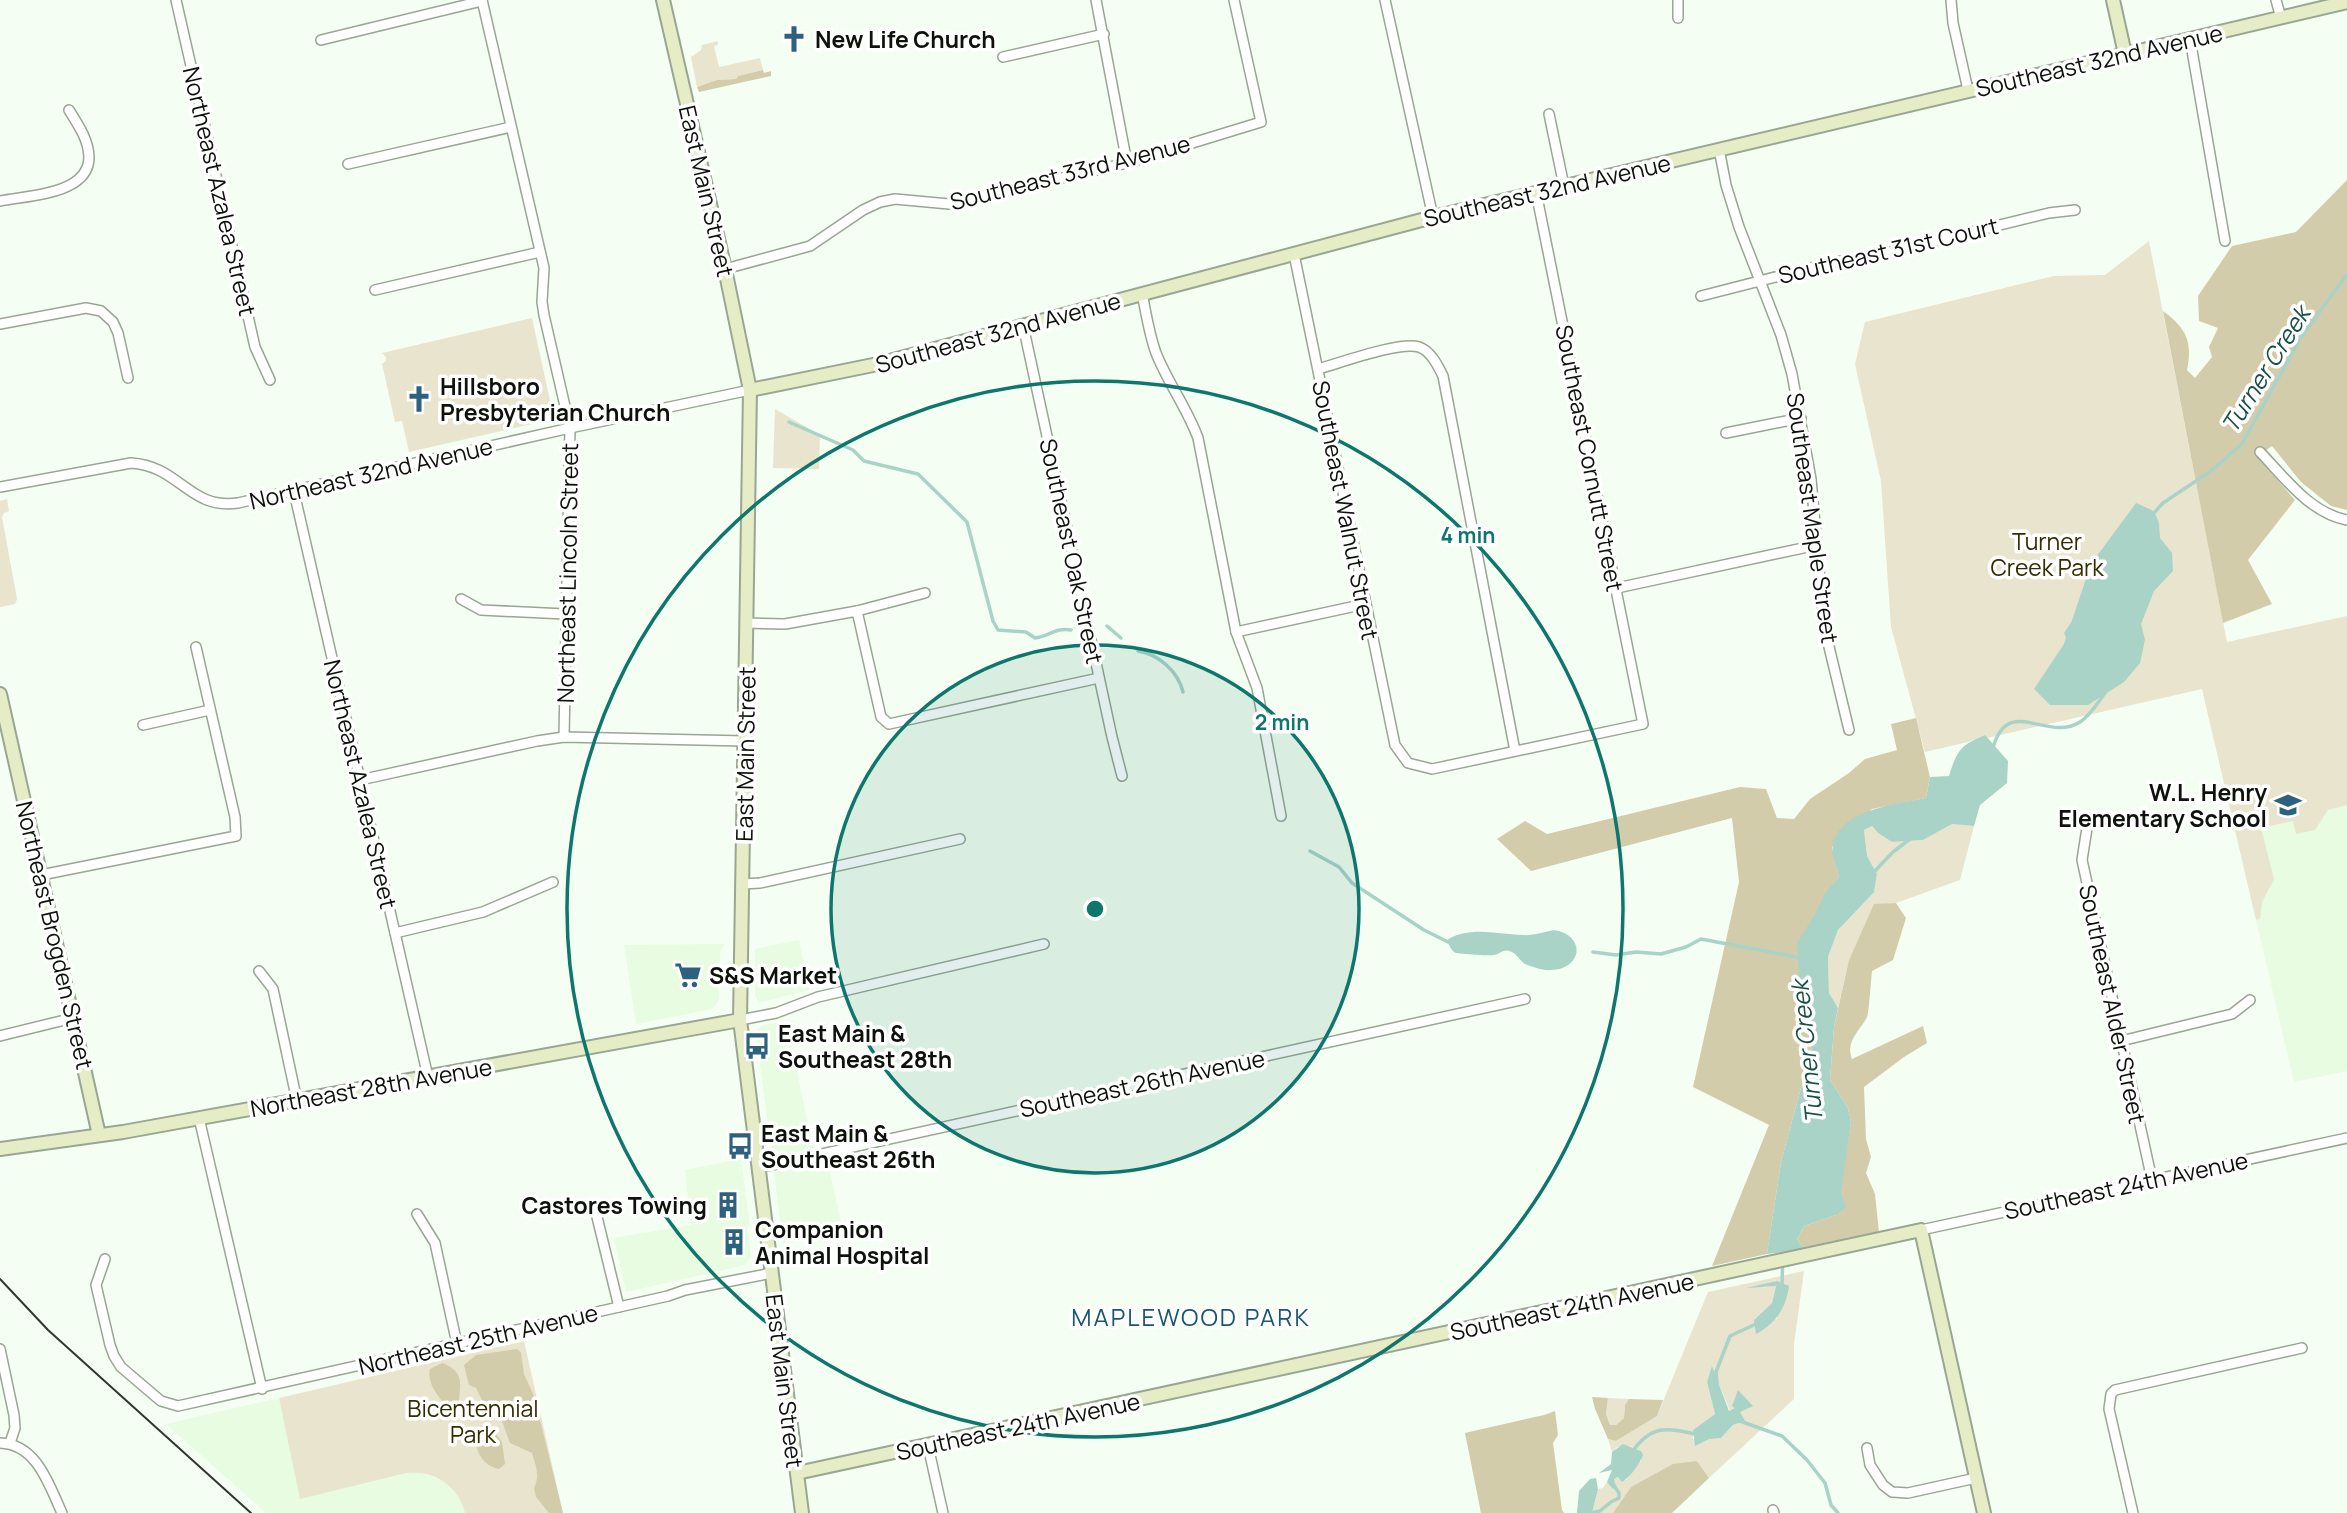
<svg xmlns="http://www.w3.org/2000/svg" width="2347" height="1513" font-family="Manrope,sans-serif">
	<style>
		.built { fill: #e7fce0 }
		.green { fill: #e8e4cd; fill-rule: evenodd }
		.forest { fill: #d3ccaa }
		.water { fill: #aad3c8 }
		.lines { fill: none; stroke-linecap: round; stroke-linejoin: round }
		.stream { stroke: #aad3c8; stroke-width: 3.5 }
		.street-casing { stroke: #98a693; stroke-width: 12 }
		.secondary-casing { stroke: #98a693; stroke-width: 16 }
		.street { stroke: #fff; stroke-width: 9 }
		.secondary { stroke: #e6ecc5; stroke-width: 12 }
		.tram { stroke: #31372f; stroke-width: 2 }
		.ring { fill: none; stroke: #0f766e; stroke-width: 3.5 }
		.labels { text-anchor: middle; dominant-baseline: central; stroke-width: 7; stroke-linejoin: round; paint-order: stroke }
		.poi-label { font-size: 23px; font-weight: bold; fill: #0d120b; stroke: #fff; text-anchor: start }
		.street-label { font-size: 23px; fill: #0d120b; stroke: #fff }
		.park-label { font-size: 23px; fill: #342c00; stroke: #fff }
		.water-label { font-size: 24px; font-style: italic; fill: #195045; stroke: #fff }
		.neighbourhood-label { font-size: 24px; letter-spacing: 2px; fill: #195675; stroke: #fff }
		.centre { fill: #0f766e; stroke: #fff; stroke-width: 3.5 }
		.ring-label { font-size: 21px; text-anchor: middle; font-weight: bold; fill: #0f766e; stroke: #fff; stroke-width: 7; stroke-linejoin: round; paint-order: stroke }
	</style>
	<rect width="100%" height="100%" fill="#f5fef2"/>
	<g class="built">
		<path d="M2347,616V1071L2294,1082L2202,689Z"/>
		<path d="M799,940L809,990L762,1002L758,1001L755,996V949Z"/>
		<path d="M724,944L720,953L719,995L718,1002L712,1009L636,1024L624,945Z"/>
		<path d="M795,1021L788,1027L812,1145L828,1163L843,1231L783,1243L756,1032L762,1025Z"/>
		<path d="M741,1159L750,1227L747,1225L751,1256L745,1265L626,1292L614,1238L691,1225L685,1170Z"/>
		<path d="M279,1398L300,1498L402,1474L418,1472L445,1481L451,1487L461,1500L465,1513H266L166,1424Z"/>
	</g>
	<g class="green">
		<path d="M718,41V45L714,46L719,67L760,58L763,70L738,76L736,79L717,80L697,87L691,57L701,50L702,45Z"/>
		<path d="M2149,241L2227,642L2347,616V805L2328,810L2315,830L2296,834L2293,821L2261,828L2274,879L2262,902L2260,919L2256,920L2202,689L1987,738L1985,735L1968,742L1925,752L1891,627L1881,481L1855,364L1865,322L2054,276L2105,275Z"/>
		<path d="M532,318L554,419L409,452L402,421L395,422L382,364L386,361V357L382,353Z"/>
		<path d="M775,409L820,435L819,469L773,468Z"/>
		<path d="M7,499L9,511L4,513L2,517L17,599L15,604L0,607V501Z"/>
		<path d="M1952,824L1974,826L1960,880L1896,903L1874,905L1849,960L1838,1008L1829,993L1828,957L1838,930L1874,891L1877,874L1867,856L1864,830L1872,826L1878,833L1892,842L1923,840Z"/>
		<path d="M1804,1271L1794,1344V1399L1709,1478L1697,1461L1631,1487L1613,1513H1592L1598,1489L1603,1488L1607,1482L1614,1488V1479L1618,1477L1626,1480L1641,1461V1451L1630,1446L1617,1447L1612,1452L1608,1439L1616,1441L1657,1416L1708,1292ZM1777,1281V1319L1754,1320L1772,1303L1776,1285L1762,1288ZM1712,1367L1730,1411L1736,1408L1744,1421L1733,1425L1721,1438L1693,1439V1430L1715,1414L1707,1382Z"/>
		<path d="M524,1341L563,1513H465C458,1484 431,1468 402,1474L300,1499L279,1398Z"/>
		<path d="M1608,1398L1629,1399L1625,1405L1624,1418L1616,1425H1610L1606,1414Z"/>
	</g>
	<g class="forest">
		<path d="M763,70L764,73L771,71V76L699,92L697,87L717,80L736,79L738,76Z"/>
		<path d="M2347,180V510L2331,506L2301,482L2272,446L2257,457L2295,500L2248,560L2272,604L2223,623L2163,311C2186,328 2193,341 2187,370L2195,378L2212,357L2209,347L2218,328L2199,321L2198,296L2232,246L2296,232Z"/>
		<path d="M1916,718L1930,777L1926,798L1872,809L1832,847L1839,877C1812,908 1809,940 1799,979L1810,998L1812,1047L1781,1162L1767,1254L1712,1266L1769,1125L1693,1087L1739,882L1732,818L1531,871L1497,839L1525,821L1547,834L1740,787L1766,789L1777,818L1794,819L1810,799L1849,773L1865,759L1897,750L1891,724Z"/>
		<path d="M1896,903L1906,918L1893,960L1872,971C1871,979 1869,1013 1867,1017C1860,1031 1845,1041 1852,1059L1923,1026L1927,1043L1904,1057L1864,1087L1866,1139L1871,1157L1866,1173L1875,1194L1879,1232L1804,1250L1797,1239L1804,1226L1836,1215L1851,1122L1848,1108L1830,1080L1834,1027L1849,960L1874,904Z"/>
		<path d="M517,1349L521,1353L524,1374L534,1396L563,1513H549L536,1497L534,1488C540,1476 536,1466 532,1453L510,1443L498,1410L482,1400L476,1388L469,1385L464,1365L476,1355Z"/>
		<path d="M442,1363C463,1371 461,1381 459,1401L456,1403H444C436,1394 427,1381 430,1369Z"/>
		<path d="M1592,1397L1608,1398L1606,1414L1610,1425H1616L1624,1418L1625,1405L1629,1399L1663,1400L1657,1416L1616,1441L1608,1439L1595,1409Z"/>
		<path d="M1555,1411L1558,1435L1553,1443L1562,1510L1564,1513H1481L1465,1433L1544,1415Z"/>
		<path d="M481,1426H490L502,1442L505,1464L499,1469C478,1464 474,1446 476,1427Z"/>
		<path d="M1697,1461L1709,1478L1672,1513H1613L1631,1487L1673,1464Z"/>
	</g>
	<g class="water">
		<path d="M2136,503L2154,511L2159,523L2160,538L2172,553L2173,571L2154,591L2141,624L2145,640L2140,663L2124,682L2088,705H2050L2034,689L2064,644L2091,564Z"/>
		<path d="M1985,735L2008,761L2007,783L1980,805L1974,826L1952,824L1923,840L1892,842L1878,833L1872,826L1864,830L1867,856L1877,874L1874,892L1838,930L1828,957L1829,993L1838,1008L1834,1027L1830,1080L1848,1108L1851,1122L1841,1193L1846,1207L1836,1215L1804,1226L1797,1239L1804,1250L1767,1254L1781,1162L1812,1047L1810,998L1799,979L1797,943L1815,914L1825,893L1839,877C1837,867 1831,854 1833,844C1841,809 1897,804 1926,798L1930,777L1949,776C1957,750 1961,745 1985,735Z"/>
		<path d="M1554,930C1588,936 1581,970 1551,970C1544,971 1532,967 1525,964C1519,960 1516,952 1509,951C1503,949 1500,954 1494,955C1489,956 1461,954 1456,953C1451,951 1449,945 1447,940C1469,926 1497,934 1522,935C1532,936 1544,932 1554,930Z"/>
		<path d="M1777,1281L1789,1286C1786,1308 1776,1323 1756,1334L1754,1320L1772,1303L1776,1286L1746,1288Z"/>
		<path d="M1712,1366L1729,1411L1735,1408L1732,1406L1738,1390L1753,1406L1740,1412L1745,1421L1733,1425L1721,1438L1709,1439L1695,1446L1693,1430L1715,1414L1707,1382Z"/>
		<path d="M1623,1444L1641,1451L1643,1455C1640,1464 1630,1477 1622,1482L1618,1477L1614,1479L1616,1487L1613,1489L1607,1482L1612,1470L1599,1473L1611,1464L1612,1452Z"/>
		<path d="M1596,1478L1598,1489L1592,1513H1577L1579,1491L1590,1479Z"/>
	</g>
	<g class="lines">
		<g class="stream">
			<path d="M789,422L853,450L864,461L918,474L967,522L993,621L998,630L1026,632L1035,638C1049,636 1057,627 1071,630"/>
			<path d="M2154,513L2163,503L2211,471L2242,444L2300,339L2347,274"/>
			<path d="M1107,626L1121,638"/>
			<path d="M2068,638L2066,633L2072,624"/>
			<path d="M1138,651C1158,654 1178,671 1183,692"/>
			<path d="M1993,748C2008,694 2047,743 2080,722C2090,716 2098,702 2105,693"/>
			<path d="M1310,851L1339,867L1352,883L1424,930L1450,943"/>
			<path d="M1872,874L1893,852L1910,839"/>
			<path d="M1593,952L1616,955L1636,952L1661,954L1686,947L1701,939L1802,958"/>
			<path d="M1782,1286L1783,1249"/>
			<path d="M1717,1383L1716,1372L1730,1336L1758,1323"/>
			<path d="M1737,1420L1782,1436L1807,1460L1825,1483L1831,1505L1838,1513"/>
			<path d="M1632,1452C1651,1425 1667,1427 1695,1434"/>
			<path d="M1590,1513L1600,1511L1611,1502L1619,1498V1493L1613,1484"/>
		</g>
		<defs>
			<g id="street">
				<path d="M176,0L255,347L270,380"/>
				<path d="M482,0L544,268L542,302L544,315L570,428L564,737"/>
				<path d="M1096,0L1127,163"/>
				<path d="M1385,0L1433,217"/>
				<path d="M1951,0L1953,23L1968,90"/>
				<path d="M2276,0L2281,18"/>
				<path d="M1678,18V0"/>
				<path d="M2190,39L2225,241"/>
				<path d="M321,40L482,1"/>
				<path d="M1003,57L1104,34"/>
				<path d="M1549,114L1564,186"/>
				<path d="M1719,149L1726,185L1739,227L1781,335L1792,374L1811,479L1824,626L1849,730"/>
				<path d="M348,164L511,127"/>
				<path d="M0,201C38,194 110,193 83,134C79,126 74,118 69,110"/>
				<path d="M1294,254L1395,745L1408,763L1432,769L1643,724L1536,192"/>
				<path d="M725,269L810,246L863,210L880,202L895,199L949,204L1127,163L1261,122L1234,0"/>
				<path d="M375,290L540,252"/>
				<path d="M1142,293C1146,313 1149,334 1156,353C1168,383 1187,408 1198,438L1236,632L1257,688L1281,816"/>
				<path d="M1701,296L1830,263L1877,255L2049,213L2075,210"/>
				<path d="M0,324L86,308L101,311L113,322L118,333L128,378"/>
				<path d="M1023,325L1112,737L1122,776"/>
				<path d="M1318,369C1340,363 1400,341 1419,347C1431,351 1438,366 1443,376L1515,751"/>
				<path d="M1726,433L1801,418"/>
				<path d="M2260,452C2285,478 2310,513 2347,520"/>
				<path d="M0,487L131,463C180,466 189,510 238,503L570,428L750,390"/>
				<path d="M294,492L428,1077"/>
				<path d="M1617,588L1817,545"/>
				<path d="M461,599L481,610L565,614"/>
				<path d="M857,611L925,593"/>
				<path d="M747,623L785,624L857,611L881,717L889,724L1099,678"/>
				<path d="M1236,632L1365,604"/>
				<path d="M143,725L210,710"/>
				<path d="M360,780L537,741L564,737L745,741"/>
				<path d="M2087,828L2082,860L2152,1180"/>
				<path d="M41,875L236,836L235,817L196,647"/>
				<path d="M743,884L760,883L960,839"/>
				<path d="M395,933L483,912L553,882"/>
				<path d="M259,971L273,989L297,1101"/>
				<path d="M740,1020L776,1013L818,997L1044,944"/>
				<path d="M0,1036L73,1018"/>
				<path d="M2121,1041L2232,1014L2250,1000"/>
				<path d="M199,1118L262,1389"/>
				<path d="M758,1168L1525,999"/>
				<path d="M596,1213L619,1307"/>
				<path d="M417,1214L435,1243L457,1344"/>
				<path d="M1921,1230L2347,1138"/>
				<path d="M105,1259L96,1285L110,1345L114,1356L121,1367L155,1396L161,1401L178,1406L668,1296L685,1290L772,1273"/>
				<path d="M0,1349L14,1415L15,1428L10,1443"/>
				<path d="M0,1443C37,1444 49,1485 62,1513"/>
				<path d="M928,1446L943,1513"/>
				<path d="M1867,1448L1870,1465L1883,1485L1892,1492L1908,1493L1976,1478"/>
				<path d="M1773,1510L1774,1513"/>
				<path d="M2133,1513L2109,1409L2111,1394L2115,1390L2302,1348"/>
			</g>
			<g id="secondary">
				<path d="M663,0L725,269L750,390L740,1020L802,1513"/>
				<path d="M2113,0L2125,54"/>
				<path d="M750,390L878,364L1433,217L2347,2"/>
				<path d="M0,694L99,1135"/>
				<path d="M0,1149L123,1132L740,1020"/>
				<path d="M797,1473L1921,1230L1984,1513"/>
			</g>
		</defs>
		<use href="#street" class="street-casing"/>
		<use href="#secondary" class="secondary-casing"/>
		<use href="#street" class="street"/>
		<use href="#secondary" class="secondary"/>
		<path class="tram" d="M0,1279L48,1330L251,1513"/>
	</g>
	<circle cx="1095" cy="909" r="264" fill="#0f766e" fill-opacity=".12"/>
	<g class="ring">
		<circle cx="1095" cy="909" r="264"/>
		<circle cx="1095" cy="909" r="528"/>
	</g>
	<defs>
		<symbol id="church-bare" viewBox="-9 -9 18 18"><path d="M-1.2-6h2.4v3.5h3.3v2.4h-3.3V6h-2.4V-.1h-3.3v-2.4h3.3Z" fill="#2e617e" stroke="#fff" stroke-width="2.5" paint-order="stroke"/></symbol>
		<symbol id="school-bare" viewBox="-9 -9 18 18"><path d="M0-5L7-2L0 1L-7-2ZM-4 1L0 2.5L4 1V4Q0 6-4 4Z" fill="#2e617e" stroke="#fff" stroke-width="2.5" paint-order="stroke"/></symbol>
		<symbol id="supermarket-bare" viewBox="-9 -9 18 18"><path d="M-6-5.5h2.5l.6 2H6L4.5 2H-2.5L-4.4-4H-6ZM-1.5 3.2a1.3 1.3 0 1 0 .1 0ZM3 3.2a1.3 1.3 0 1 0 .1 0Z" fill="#2e617e" stroke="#fff" stroke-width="2.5" paint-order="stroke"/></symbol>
		<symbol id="bus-bare" viewBox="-9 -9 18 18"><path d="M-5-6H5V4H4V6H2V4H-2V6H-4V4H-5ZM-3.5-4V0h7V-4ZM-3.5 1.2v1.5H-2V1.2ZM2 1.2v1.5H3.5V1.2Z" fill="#2e617e" stroke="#fff" stroke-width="2.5" paint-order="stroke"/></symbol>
		<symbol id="building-bare" viewBox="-9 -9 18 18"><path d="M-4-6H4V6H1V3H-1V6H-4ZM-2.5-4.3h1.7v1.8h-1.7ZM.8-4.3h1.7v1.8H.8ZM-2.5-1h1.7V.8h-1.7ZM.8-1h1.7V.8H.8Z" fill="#2e617e" stroke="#fff" stroke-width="2.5" paint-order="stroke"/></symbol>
	</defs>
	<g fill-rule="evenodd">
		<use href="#church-bare" x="775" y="20" width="38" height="38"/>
		<use href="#church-bare" x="400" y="380" width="38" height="38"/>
		<use href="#school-bare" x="2269" y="786" width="38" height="38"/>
		<use href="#supermarket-bare" x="669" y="956" width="38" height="38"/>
		<use href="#bus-bare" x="738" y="1027" width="38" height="38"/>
		<use href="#bus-bare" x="721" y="1127" width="38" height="38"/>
		<use href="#building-bare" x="709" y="1186" width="38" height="38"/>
		<use href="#building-bare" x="715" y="1223" width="38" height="38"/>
	</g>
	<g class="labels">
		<g class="poi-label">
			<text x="815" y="39">New Life Church</text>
			<text x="440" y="386">Hillsboro<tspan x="440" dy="26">Presbyterian Church</tspan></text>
			<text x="2267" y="792" text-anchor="end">W.L. Henry<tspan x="2267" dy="26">Elementary School</tspan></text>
			<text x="709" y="975">S&amp;S Market</text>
			<text x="778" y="1033">East Main &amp;<tspan x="778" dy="26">Southeast 28th</tspan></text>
			<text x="761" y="1133">East Main &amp;<tspan x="761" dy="26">Southeast 26th</tspan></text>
			<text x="707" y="1205" text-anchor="end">Castores Towing</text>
			<text x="755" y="1229">Companion<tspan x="755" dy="26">Animal Hospital</tspan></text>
		</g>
		<g class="street-label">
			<text transform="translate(2099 60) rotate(-13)">Southeast 32nd Avenue</text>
			<text transform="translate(1070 172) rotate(-14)">Southeast 33rd Avenue</text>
			<text transform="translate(1547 190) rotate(-13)">Southeast 32nd Avenue</text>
			<text transform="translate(220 191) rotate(77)">Northeast Azalea Street</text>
			<text transform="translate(707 191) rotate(77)">East Main Street</text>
			<text transform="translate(1888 250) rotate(-13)">Southeast 31st Court</text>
			<text transform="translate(998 332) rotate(-15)">Southeast 32nd Avenue</text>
			<text transform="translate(1590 458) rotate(79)">Southeast Cornutt Street</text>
			<text transform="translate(371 473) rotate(-13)">Northeast 32nd Avenue</text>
			<text transform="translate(1346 510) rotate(79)">Southeast Walnut Street</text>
			<text transform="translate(1813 518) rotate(82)">Southeast Maple Street</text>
			<text transform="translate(1072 551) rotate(78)">Southeast Oak Street</text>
			<text transform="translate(567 573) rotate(-89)">Northeast Lincoln Street</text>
			<text transform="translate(745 754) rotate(-89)">East Main Street</text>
			<text transform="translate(361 784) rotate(77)">Northeast Azalea Street</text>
			<text transform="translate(55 935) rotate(77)">Northeast Brogden Street</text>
			<text transform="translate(2113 1004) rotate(78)">Southeast Alder Street</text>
			<text transform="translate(1142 1083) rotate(-12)">Southeast 26th Avenue</text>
			<text transform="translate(371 1087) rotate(-10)">Northeast 28th Avenue</text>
			<text transform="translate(2126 1185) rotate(-12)">Southeast 24th Avenue</text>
			<text transform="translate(1572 1306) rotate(-12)">Southeast 24th Avenue</text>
			<text transform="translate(478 1339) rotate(-13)">Northeast 25th Avenue</text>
			<text transform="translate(785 1381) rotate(83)">East Main Street</text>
			<text transform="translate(1018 1426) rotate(-12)">Southeast 24th Avenue</text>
		</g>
		<g class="park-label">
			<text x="2047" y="541">Turner<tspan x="2047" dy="26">Creek Park</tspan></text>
			<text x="473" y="1408">Bicentennial<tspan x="473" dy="26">Park</tspan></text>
		</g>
		<g class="water-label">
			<text transform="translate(2265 369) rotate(-58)">Turner Creek</text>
			<text transform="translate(1806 1052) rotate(-96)">Turner Creek</text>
		</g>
		<g class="neighbourhood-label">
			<text x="1191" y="1316">MAPLEWOOD PARK</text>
		</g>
	</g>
	<circle cx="1095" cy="909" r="10" class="centre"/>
	<g class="ring-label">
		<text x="1468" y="543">4 min</text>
		<text x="1282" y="730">2 min</text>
	</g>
</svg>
